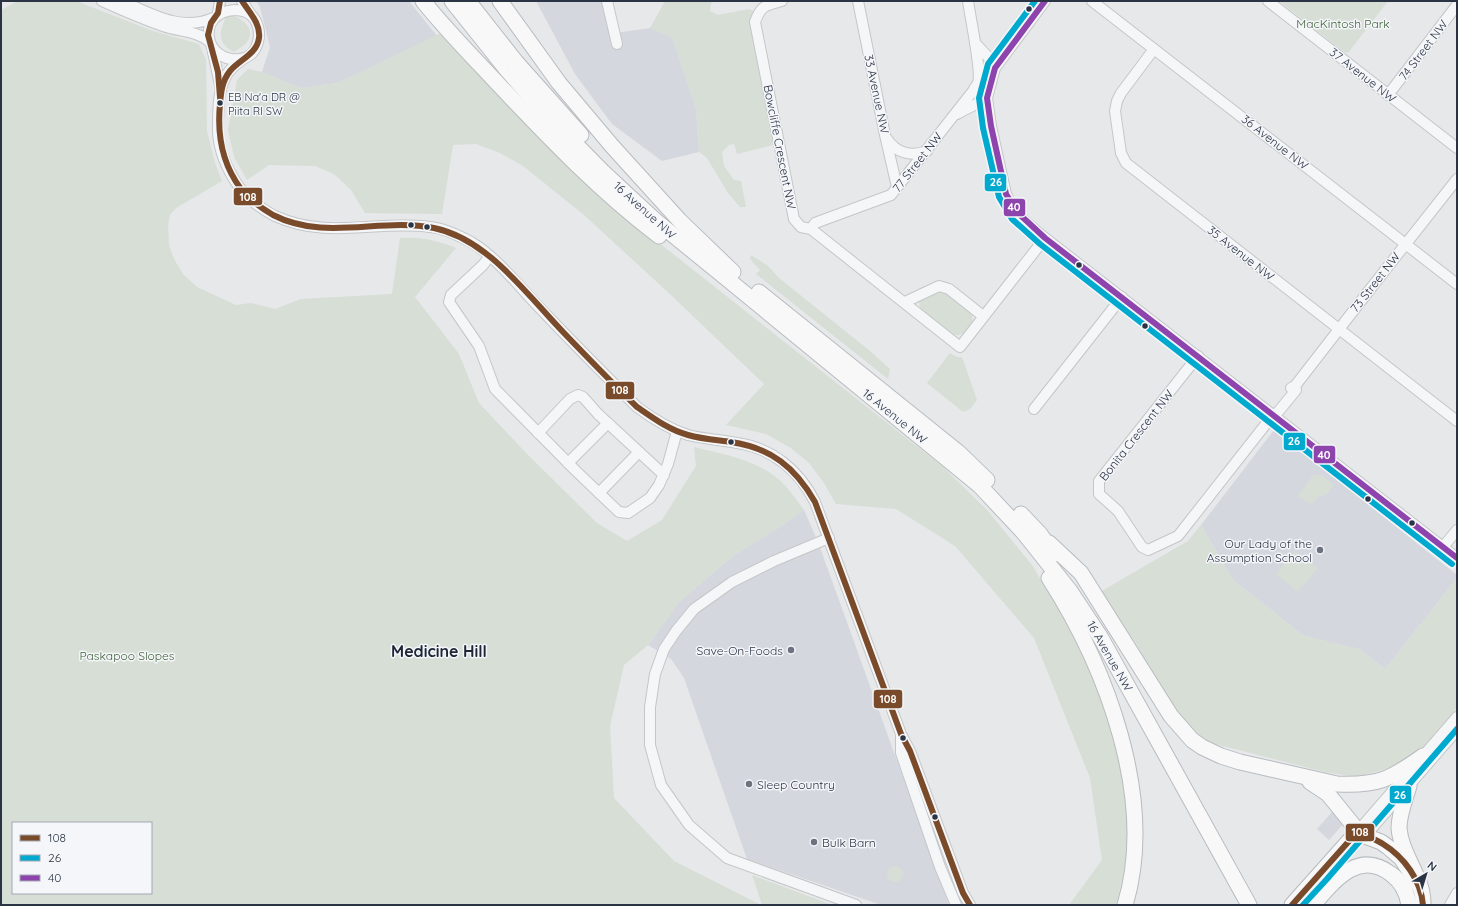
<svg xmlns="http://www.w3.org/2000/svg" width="1458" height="906" font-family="Quicksand,sans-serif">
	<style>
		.built { fill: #d4d7dd }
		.green { fill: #d6ded6; fill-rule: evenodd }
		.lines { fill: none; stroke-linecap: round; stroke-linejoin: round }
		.minor-casing { stroke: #c4c6c8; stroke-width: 12 }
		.highway-casing { stroke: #b8bbbf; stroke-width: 17 }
		.minor { stroke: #f5f6f7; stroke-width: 10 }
		.highway { stroke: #f8f8f8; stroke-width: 15 }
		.bus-1-casing { stroke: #f4f6f9; stroke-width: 9 }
		.bus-2-casing { stroke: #f4f6f9; stroke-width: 9 }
		.bus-3-casing { stroke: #f4f6f9; stroke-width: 9 }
		.bus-1 { stroke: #7a4b2a; stroke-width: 6 }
		.bus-2 { stroke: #00a9ce; stroke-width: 6 }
		.bus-3 { stroke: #8e44ad; stroke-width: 6 }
		.bus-dot { fill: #2b3445; stroke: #f4f6f9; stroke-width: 1.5 }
		.poi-dot { fill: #6c737f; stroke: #f4f6f9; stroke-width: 1.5 }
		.labels { text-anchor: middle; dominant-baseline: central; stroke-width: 3; stroke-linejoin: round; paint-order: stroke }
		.bus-label { font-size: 11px; fill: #2b3445; stroke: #f4f6f9; text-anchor: start }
		.park-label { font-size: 12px; fill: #3f6138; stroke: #f4f6f9 }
		.street-label { font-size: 12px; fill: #2b3445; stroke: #f4f6f9 }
		.poi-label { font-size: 12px; fill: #2b3445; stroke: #f4f6f9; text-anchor: end }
		.district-label { font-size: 16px; font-weight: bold; fill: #1d2536; stroke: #f4f6f9 }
		.line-badge { stroke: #f4f6f9; stroke-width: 1.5 }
		.badge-label { font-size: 11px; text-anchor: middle; font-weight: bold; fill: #fff }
	</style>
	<rect width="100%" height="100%" fill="#e6e8ea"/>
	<g class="built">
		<path d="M256,1H409L437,36L338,83L301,88L262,72L270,47L260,7Z"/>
		<path d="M536,1H607L615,33L650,28L672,37L696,109L699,152L662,161L612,124L575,74Z"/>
		<path d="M1274,430L1457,575V578L1385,669L1359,649L1304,636L1233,580L1201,525Z"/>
		<path d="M804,510L818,542L949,905H881L747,859L684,678L671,659L648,645L680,601L733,556L775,530Z"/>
		<path d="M1332,812L1344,823L1329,840L1317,829Z"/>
	</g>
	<g class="green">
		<path d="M18,1H76L153,31L199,44L206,60L207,131L215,163L222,181L176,208L170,215L168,225L169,245L174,259L183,274L197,287L236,305L251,303L275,309L301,299L392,294L400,238C420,237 437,240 456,248L415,297L459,354L479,403L528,455L597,523L627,541L662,520L696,466L694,447C721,454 750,458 773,475C786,484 795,498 804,510L775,530L733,556L680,601L648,645L624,665L610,726L614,798L674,861L761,905H1V10ZM13,823H151V893H13Z"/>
		<path d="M665,1H715L711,3L710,11L718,15L749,9L754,11L750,25L773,145L737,154L734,144L729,145L722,152L724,166L734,180L741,181L746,207H740L728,193L707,158L699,152L696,109L672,38L650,28Z"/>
		<path d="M1279,1H1388L1348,53L1343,51Z"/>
		<path d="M233,16C244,19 256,30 247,42C244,46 238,49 234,52C217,43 219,32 226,17Z"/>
		<path d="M443,32L630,220L943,467L987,510L1032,565L1068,625L1098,690L1116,746L1126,790L1128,829L1125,869L1116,905H1069L1102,860L1090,778L1034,638L955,546L896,509L836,504L824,483L810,464L791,448L766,434L726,425L764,384L671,295L584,215L523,166L500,153L476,144L453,145L442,214L365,213L351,190L334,174L315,166L269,165L247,180L234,157L228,130L237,80L248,69L262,72L301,88L338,83Z"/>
		<path d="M751,255L767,265L779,278L870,351L890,369L888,379L756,274L760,270L750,259Z"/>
		<path d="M939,293H947L972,314L973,322C967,330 962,338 951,334L920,308L919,302L923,298Z"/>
		<path d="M950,353L957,357H962L977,400C973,405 969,413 962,411L927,383Z"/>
		<path d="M1313,475H1322L1334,485L1327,494L1317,498L1313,503L1310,504L1298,496Z"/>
		<path d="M1201,525L1233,580L1304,636L1359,649L1385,669L1457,578V708L1426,745L1400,765L1356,777L1325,772L1207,742L1192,728L1175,711L1137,645L1100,592L1188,541Z"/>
		<path d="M1295,551L1318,568L1298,592L1276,574Z"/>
		<circle cx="895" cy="874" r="8"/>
		<path d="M752,875L832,905H762Z"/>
	</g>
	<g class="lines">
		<defs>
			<g id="minor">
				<path d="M102,1C122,10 143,19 163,26C180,32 196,30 210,42"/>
				<path d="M122,1C152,14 181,32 213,18"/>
				<path d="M242,1L251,15"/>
				<path d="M607,1L617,44"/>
				<path d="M782,1C766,5 761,5 755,22L794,219L801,227L811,229L960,347L1045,238"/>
				<path d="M858,1L885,135L897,187"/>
				<path d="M1092,1L1457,284"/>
				<path d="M1268,1L1457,148"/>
				<path d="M234,10C239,10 246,11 251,15C265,27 260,57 240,59C204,63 195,13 234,10Z"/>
				<path d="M218,13L220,1"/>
				<path d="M975,43L991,60L995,68L987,98L991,126L1006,194C1014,214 1029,225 1045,238L1457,558"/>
				<path d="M212,47L221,90"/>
				<path d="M1154,49L1121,93L1117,101L1115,111L1121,153L1126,163L1457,421"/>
				<path d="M243,59C239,62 235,65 231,69C217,84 218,112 218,132C219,152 228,171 239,187C249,200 261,209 275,216C328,240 376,220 430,227C444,228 458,235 471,242C495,256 517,284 536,304C569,339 603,373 637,407C653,419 669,429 688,435C704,439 721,440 737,443C772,448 799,470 815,502L901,734L910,751L963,893L970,905"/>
				<path d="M995,68L1045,1"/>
				<path d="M1388,95L1457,5"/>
				<path d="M957,114C967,108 978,104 987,98"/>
				<path d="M887,139C896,153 911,157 927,151"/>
				<path d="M811,229L815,223L891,195L973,91C974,88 977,85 978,83C982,72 970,16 968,1"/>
				<path d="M489,257L483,265L451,295L449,302L479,346L495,389L576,471L619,512L628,513L650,498L659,485L668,464L677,431"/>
				<path d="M905,302L939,286L949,289L983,316"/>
				<path d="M1198,356L1099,481V494L1118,511L1142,547L1148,550L1178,536L1273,415L1278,412L1296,390L1295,386"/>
				<path d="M1291,388L1295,386L1371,288L1457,179"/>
				<path d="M1034,409L1122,297"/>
				<path d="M538,433L570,399L578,395L583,397L598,414L664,475"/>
				<path d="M568,463L608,423"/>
				<path d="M599,493L639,452"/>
				<path d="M829,538L774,561L732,582L694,609L676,631L664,649L655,674L650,707V745L661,785L689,825L727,858L856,905"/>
				<path d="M1443,547L1457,530"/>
				<path d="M901,736V753L940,867L956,905"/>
				<path d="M1358,831L1457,717"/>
				<path d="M1365,836L1457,730"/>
				<path d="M1450,905L1457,893"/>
			</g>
			<g id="highway">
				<path d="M423,1C447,31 474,58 500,86C550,139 601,192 659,236"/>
				<path d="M452,1L507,70L541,109L603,172L632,199L656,221L726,278L980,486L1024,533L1070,591L1101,638L1249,905"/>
				<path d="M468,1L516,62L581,135"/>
				<path d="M500,1L559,83L612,146L680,221L733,272"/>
				<path d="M759,292L958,452L987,480"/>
				<path d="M1021,514L1040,534L1054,554"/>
				<path d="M1049,543L1081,573L1171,716L1192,740L1202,747L1221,756L1240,762L1337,784C1378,786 1391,779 1423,756"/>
				<path d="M1049,578C1106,667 1157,799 1125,905"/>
				<path d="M1310,782L1328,794L1358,831L1365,836L1381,842L1388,847L1401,858L1421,889"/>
				<path d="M1409,786C1405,800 1399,814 1399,828C1401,855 1424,878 1423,905"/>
				<path d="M1292,905L1358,831"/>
				<path d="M1313,905C1334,881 1358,849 1391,874C1402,882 1407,892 1409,905"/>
			</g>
		</defs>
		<use href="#minor" class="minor-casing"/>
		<use href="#highway" class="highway-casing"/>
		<use href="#minor" class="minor"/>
		<use href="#highway" class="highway"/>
		<defs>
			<g id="bus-1">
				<path d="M220,1L218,13L211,23L208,35L218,72L220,97"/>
				<path d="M242,1C249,12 261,24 259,38C257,54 239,60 230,71C222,81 221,92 220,104C217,134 222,164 241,189C250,200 261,208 273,215C326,242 380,217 434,228C488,239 527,295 564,333C588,358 612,383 637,407C653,418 669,430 688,435C702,439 717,440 731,442C771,448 795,467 815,502L901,734L910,751L963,893L970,905"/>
				<path d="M1292,905L1358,831C1366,836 1375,839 1383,844C1404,857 1421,880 1423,905"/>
			</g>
			<g id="bus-2">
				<path d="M1035,1L988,64L979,98L983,128L999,197L1012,219L1040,244L1452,564"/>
				<path d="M1303,905L1327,879L1457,729"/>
			</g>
			<path id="bus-3" d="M1045,1L995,68L987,98L991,126L1006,194L1018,213L1045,238L1457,558"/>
		</defs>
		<use href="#bus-1" class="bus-1-casing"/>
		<use href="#bus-2" class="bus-2-casing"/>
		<use href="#bus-3" class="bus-3-casing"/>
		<use href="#bus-1" class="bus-1"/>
		<use href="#bus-2" class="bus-2"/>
		<use href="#bus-3" class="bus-3"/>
	</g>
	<g class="bus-dot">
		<circle cx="1029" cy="9" r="3.5"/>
		<circle cx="220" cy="103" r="3.5"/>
		<circle cx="411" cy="225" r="3.5"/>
		<circle cx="427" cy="227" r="3.5"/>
		<circle cx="1079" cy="265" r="3.5"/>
		<circle cx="1145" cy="326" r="3.5"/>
		<circle cx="731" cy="442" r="3.5"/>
		<circle cx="1368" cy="499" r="3.5"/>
		<circle cx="1412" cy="523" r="3.5"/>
		<circle cx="903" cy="738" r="3.5"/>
		<circle cx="935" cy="817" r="3.5"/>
	</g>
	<g class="poi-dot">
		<circle cx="1320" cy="550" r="4"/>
		<circle cx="791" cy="650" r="4"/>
		<circle cx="749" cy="784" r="4"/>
		<circle cx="814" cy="842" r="4"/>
	</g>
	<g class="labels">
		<g class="bus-label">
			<text x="228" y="97">EB Na'a DR @<tspan x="228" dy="14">Piita RI SW</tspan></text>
		</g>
		<g class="park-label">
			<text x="1343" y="23">MacKintosh Park</text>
			<text x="127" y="655">Paskapoo Slopes</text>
		</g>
		<g class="street-label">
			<text transform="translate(1423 50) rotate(-53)">74 Street NW</text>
			<text transform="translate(1363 75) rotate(38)">37 Avenue NW</text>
			<text transform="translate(877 94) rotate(78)">33 Avenue NW</text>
			<text transform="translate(1275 142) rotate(38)">36 Avenue NW</text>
			<text transform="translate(780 147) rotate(79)">Bowcliffe Crescent NW</text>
			<text transform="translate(917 162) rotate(-52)">77 Street NW</text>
			<text transform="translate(645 210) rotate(42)">16 Avenue NW</text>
			<text transform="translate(1241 253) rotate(38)">35 Avenue NW</text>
			<text transform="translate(1375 282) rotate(-52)">73 Street NW</text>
			<text transform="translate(895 416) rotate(39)">16 Avenue NW</text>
			<text transform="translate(1136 435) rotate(-52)">Bonita Crescent NW</text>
			<text transform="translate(1110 656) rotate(60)">16 Avenue NW</text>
		</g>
		<g class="poi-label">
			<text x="1312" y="543">Our Lady of the<tspan x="1312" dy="14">Assumption School</tspan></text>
			<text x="783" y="650">Save-On-Foods</text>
			<text x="757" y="784" text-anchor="start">Sleep Country</text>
			<text x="822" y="842" text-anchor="start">Bulk Barn</text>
		</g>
		<g class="district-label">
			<text x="439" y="651">Medicine Hill</text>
		</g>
	</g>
	<g class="line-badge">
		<rect x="984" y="173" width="23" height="19" rx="4" fill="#00a9ce"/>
		<rect x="233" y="187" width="30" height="19" rx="4" fill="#7a4b2a"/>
		<rect x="1003" y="198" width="23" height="19" rx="4" fill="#8e44ad"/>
		<rect x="605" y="381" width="30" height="19" rx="4" fill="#7a4b2a"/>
		<rect x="1283" y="432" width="23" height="19" rx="4" fill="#00a9ce"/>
		<rect x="1313" y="445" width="23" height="19" rx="4" fill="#8e44ad"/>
		<rect x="873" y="689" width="30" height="20" rx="4" fill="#7a4b2a"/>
		<rect x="1389" y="785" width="23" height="19" rx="4" fill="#00a9ce"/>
		<rect x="1345" y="823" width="30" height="19" rx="4" fill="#7a4b2a"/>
	</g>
	<g class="badge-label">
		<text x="996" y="186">26</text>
		<text x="248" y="201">108</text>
		<text x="1014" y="211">40</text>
		<text x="620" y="394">108</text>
		<text x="1294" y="445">26</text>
		<text x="1324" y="459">40</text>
		<text x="888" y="703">108</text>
		<text x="1400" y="799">26</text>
		<text x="1360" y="836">108</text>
	</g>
	<rect width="1458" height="906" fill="none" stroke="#2b3445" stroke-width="4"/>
	<rect x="12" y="822" width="140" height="72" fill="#f4f6f9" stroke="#a4a8b1"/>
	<rect x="20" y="835" width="20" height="6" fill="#7a4b2a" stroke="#a4a8b1"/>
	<text x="48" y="842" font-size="12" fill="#2b3445">108</text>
	<rect x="20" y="855" width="20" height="6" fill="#00a9ce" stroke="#a4a8b1"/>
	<text x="48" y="862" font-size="12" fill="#2b3445">26</text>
	<rect x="20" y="875" width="20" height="6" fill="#8e44ad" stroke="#a4a8b1"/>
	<text x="48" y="882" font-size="12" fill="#2b3445">40</text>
	<g transform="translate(1426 874) rotate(38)" stroke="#f4f6f9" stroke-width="3" paint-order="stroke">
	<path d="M0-3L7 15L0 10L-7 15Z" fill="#2b3445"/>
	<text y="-6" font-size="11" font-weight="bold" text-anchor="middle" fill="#2b3445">N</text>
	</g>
</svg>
